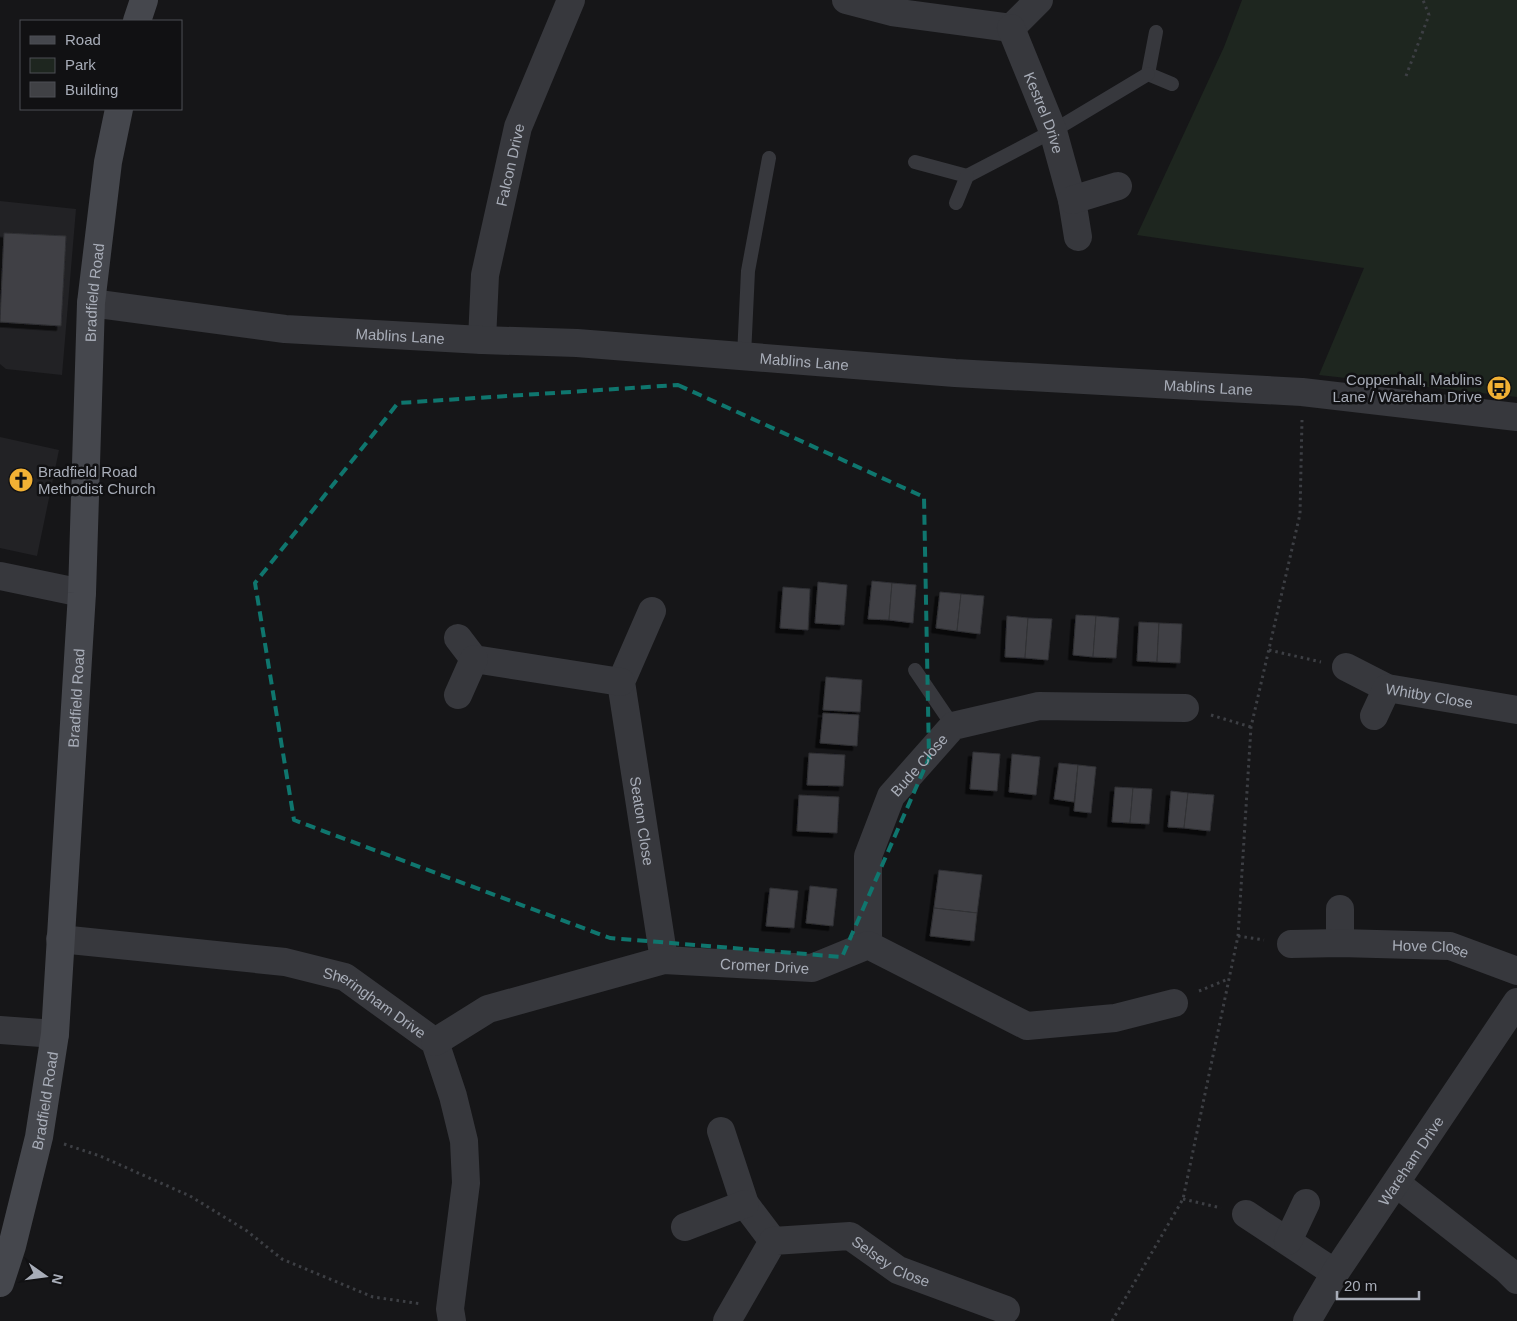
<svg xmlns="http://www.w3.org/2000/svg" width="1517" height="1321" font-family="Helvetica,sans-serif">
	<style>
		.built { fill: #222225 }
		.green { fill: #1e261f }
		.building { fill: #404145; stroke: #303034; filter: url(#shadow) }
		.lines { fill: none; stroke-linecap: round; stroke-linejoin: round }
		.path { stroke: #3d3f44; stroke-width: 3; stroke-dasharray: 2.5 4; stroke-linecap: butt }
		.service { stroke: #37383d; stroke-width: 14 }
		.minor { stroke: #37383d; stroke-width: 28 }
		.tertiary { stroke: #37383d; stroke-width: 28 }
		.secondary { stroke: #45474d; stroke-width: 28 }
		.marked { fill: none; stroke: #0f766e; stroke-width: 4; stroke-dasharray: 10 6; stroke-linejoin: round }
		.labels { text-anchor: middle; dominant-baseline: central; stroke-width: 5; stroke-linejoin: round; paint-order: stroke }
		.street-label { font-size: 15px; fill: #a8adb8; stroke: #111113 }
		.poi-label { font-size: 15px; fill: #a8adb8; stroke: #111113; text-anchor: end }
	</style>
	<defs>
		<filter id="shadow"><feDropShadow dx="-4.5" dy="4.5" stdDeviation="0" flood-color="#0009"/></filter>
	</defs>
	<rect width="100%" height="100%" fill="#161618"/>
	<g class="built">
		<path d="M0,201L76,209L62,375L6,369L0,364Z"/>
		<path d="M0,437L59,450L37,556L0,548Z"/>
	</g>
	<path class="green" d="M1242,0H1517V397L1319,375L1364,268L1137,235L1224,47Z"/>
	<g class="building">
		<path d="M4,233L66,236L61,326L0,322Z"/>
		<path d="M872,581L892,583L889,620L868,619Z"/>
		<path d="M818,582L847,585L844,625L815,623Z"/>
		<path d="M892,583L916,585L913,623L889,620Z"/>
		<path d="M783,587L810,589L808,630L780,628Z"/>
		<path d="M940,592L961,594L957,631L936,628Z"/>
		<path d="M961,594L984,596L980,634L957,631Z"/>
		<path d="M1076,615L1096,616L1093,657L1073,655Z"/>
		<path d="M1007,616L1028,618L1025,658L1005,657Z"/>
		<path d="M1096,616L1119,618L1116,658L1093,657Z"/>
		<path d="M1028,618L1052,619L1048,660L1025,658Z"/>
		<path d="M1139,622L1159,623L1157,662L1137,661Z"/>
		<path d="M1159,623L1182,624L1180,663L1157,662Z"/>
		<path d="M826,677L862,680L860,712L823,710Z"/>
		<path d="M823,713L859,715L857,746L820,743Z"/>
		<path d="M973,752L1000,754L997,791L970,789Z"/>
		<path d="M809,753L845,755L843,786L807,785Z"/>
		<path d="M1012,754L1040,757L1036,795L1009,792Z"/>
		<path d="M1059,763L1078,765L1074,802L1054,799Z"/>
		<path d="M1078,765L1096,767L1091,813L1074,811Z"/>
		<path d="M1115,787L1133,788L1130,823L1112,822Z"/>
		<path d="M1133,788L1152,789L1149,824L1130,823Z"/>
		<path d="M1171,791L1188,793L1184,828L1168,827Z"/>
		<path d="M1188,793L1214,795L1210,831L1184,828Z"/>
		<path d="M799,795L839,797L837,833L797,831Z"/>
		<path d="M939,870L982,875L977,913L934,908Z"/>
		<path d="M810,886L837,889L833,926L806,923Z"/>
		<path d="M770,888L798,891L794,928L766,926Z"/>
		<path d="M934,908L977,913L974,941L930,936Z"/>
	</g>
	<g class="lines">
		<g class="path">
			<path d="M1406,76L1429,15L1423,0"/>
			<path d="M1269,650L1321,662"/>
			<path d="M1211,715L1251,727"/>
			<path d="M1238,936L1264,940"/>
			<path d="M1199,991L1228,979"/>
			<path d="M64,1144L100,1156L190,1196L247,1231L282,1259L373,1297L422,1304"/>
			<path d="M1183,1199L1221,1208"/>
			<path d="M1112,1321L1183,1199L1238,936L1251,727L1300,514L1302,420"/>
		</g>
		<g class="service">
			<path d="M1156,32L1148,74L1172,84"/>
			<path d="M915,162L967,176L1053,131L1148,74"/>
			<path d="M956,203L967,176"/>
			<path d="M744,356L748,271L769,158"/>
			<path d="M915,670L953,726"/>
		</g>
		<g class="minor">
			<path d="M846,0L892,12L1011,28L1039,0"/>
			<path id="s1" d="M1011,28L1053,131L1072,200L1078,237"/>
			<path d="M1072,200L1118,186"/>
			<path id="s2" d="M482,340L485,275L518,127L571,0"/>
			<path d="M0,576L82,593"/>
			<path id="s3" d="M652,611L621,682L664,960"/>
			<path d="M458,638L474,659L621,682"/>
			<path id="s4" d="M1346,667L1387,688L1517,710"/>
			<path d="M458,695L474,659"/>
			<path d="M1374,716L1387,688"/>
			<path d="M1340,909V943"/>
			<path id="s5" d="M60,939L285,962L345,977L435,1042L453,1096L464,1141L466,1183L450,1309L452,1321"/>
			<path id="s6" d="M1291,944L1340,943L1450,946L1517,971"/>
			<path id="s7" d="M868,945V856L891,796L953,726L1039,706L1185,708"/>
			<path d="M0,1030L55,1034"/>
			<path id="s8" d="M435,1042L488,1009L664,960L812,968L868,945L1027,1026L1115,1018L1174,1003"/>
			<path d="M721,1131L745,1204L773,1241"/>
			<path d="M1396,1183L1507,1270L1517,1280"/>
			<path d="M1246,1214L1335,1273"/>
			<path d="M685,1227L745,1204"/>
			<path d="M1288,1241L1306,1203"/>
			<path id="s9" d="M727,1321L773,1241L850,1236L898,1270L1006,1310"/>
			<path id="s10" d="M1307,1321L1335,1273L1517,1002"/>
		</g>
		<path class="tertiary" id="s11" d="M91,303L285,329L482,340L577,343L955,373L1302,392L1517,417"/>
		<g class="secondary">
			<path d="M137,21L144,0"/>
			<path id="s12" d="M0,1283L12,1246L39,1137L55,1034L82,593L91,303L108,162L119,109"/>
		</g>
	</g>
	<path class="marked" d="M678,385L924,497L929,758L842,957L610,938L294,820L255,583L398,403Z"/>
	<defs>
		<symbol id="bus-disc" viewBox="-11 -11 22 22"><circle r="9.5" fill="#f2b134" stroke="#111113"/><path d="M-5-6H5V4H4V6H2V4H-2V6H-4V4H-5ZM-3.5-4V0h7V-4ZM-3.5 1.2v1.5H-2V1.2ZM2 1.2v1.5H3.5V1.2Z" fill="#111"/></symbol>
		<symbol id="church-disc" viewBox="-11 -11 22 22"><circle r="9.5" fill="#f2b134" stroke="#111113"/><path d="M-1.2-6h2.4v3.5h3.3v2.4h-3.3V6h-2.4V-.1h-3.3v-2.4h3.3Z" fill="#111"/></symbol>
	</defs>
	<g fill-rule="evenodd">
		<use href="#bus-disc" x="1485" y="374" width="28" height="28"/>
		<use href="#church-disc" x="7" y="466" width="28" height="28"/>
	</g>
	<g class="labels">
		<g class="street-label">
			<text stroke="none"><textPath href="#s1" startOffset="91">Kestrel Drive</textPath></text>
			<text stroke="none"><textPath href="#s2" startOffset="178">Falcon Drive</textPath></text>
			<text stroke="none"><textPath href="#s12" startOffset="998">Bradfield Road</textPath></text>
			<text stroke="none"><textPath href="#s11" startOffset="311">Mablins Lane</textPath></text>
			<text stroke="none"><textPath href="#s11" startOffset="716">Mablins Lane</textPath></text>
			<text stroke="none"><textPath href="#s11" startOffset="1121">Mablins Lane</textPath></text>
			<text stroke="none"><textPath href="#s4" startOffset="89">Whitby Close</textPath></text>
			<text stroke="none"><textPath href="#s12" startOffset="592">Bradfield Road</textPath></text>
			<text stroke="none"><textPath href="#s7" startOffset="195">Bude Close</textPath></text>
			<text stroke="none"><textPath href="#s3" startOffset="218">Seaton Close</textPath></text>
			<text stroke="none"><textPath href="#s6" startOffset="140">Hove Close</textPath></text>
			<text stroke="none"><textPath href="#s8" startOffset="346">Cromer Drive</textPath></text>
			<text stroke="none"><textPath href="#s5" startOffset="326">Sheringham Drive</textPath></text>
			<text stroke="none"><textPath href="#s12" startOffset="188">Bradfield Road</textPath></text>
			<text stroke="none"><textPath href="#s10" startOffset="191">Wareham Drive</textPath></text>
			<text stroke="none"><textPath href="#s9" startOffset="218">Selsey Close</textPath></text>
		</g>
		<g class="poi-label">
			<text x="1482" y="379">Coppenhall, Mablins<tspan x="1482" dy="17">Lane / Wareham Drive</tspan></text>
			<text x="38" y="471" text-anchor="start">Bradfield Road<tspan x="38" dy="17">Methodist Church</tspan></text>
		</g>
	</g>
	<rect x="20" y="20" width="162" height="90" fill="#111113" stroke="#4d4f55"/>
	<rect x="30" y="36" width="25" height="8" fill="#45474d" stroke="#4d4f55"/>
	<text x="65" y="45" font-size="15" fill="#a8adb8">Road</text>
	<rect x="30" y="58" width="25" height="15" fill="#1e261f" stroke="#4d4f55"/>
	<text x="65" y="70" font-size="15" fill="#a8adb8">Park</text>
	<rect x="30" y="82" width="25" height="15" fill="#404145" stroke="#4d4f55"/>
	<text x="65" y="95" font-size="15" fill="#a8adb8">Building</text>
	<g transform="translate(45 1276) rotate(104)" stroke="#111113" stroke-width="4" paint-order="stroke">
	<path d="M0-4L9 19L0 12L-9 19Z" fill="#a8adb8"/>
	<text y="-8" font-size="14" font-weight="bold" text-anchor="middle" fill="#a8adb8">N</text>
	</g>
	<path d="M1337 1291v8h82v-8" fill="none" stroke="#a8adb8" stroke-width="2.5"/>
	<text x="1344" y="1291" font-size="15" fill="#a8adb8" stroke="#111113" stroke-width="4" paint-order="stroke">20 m</text>
</svg>
